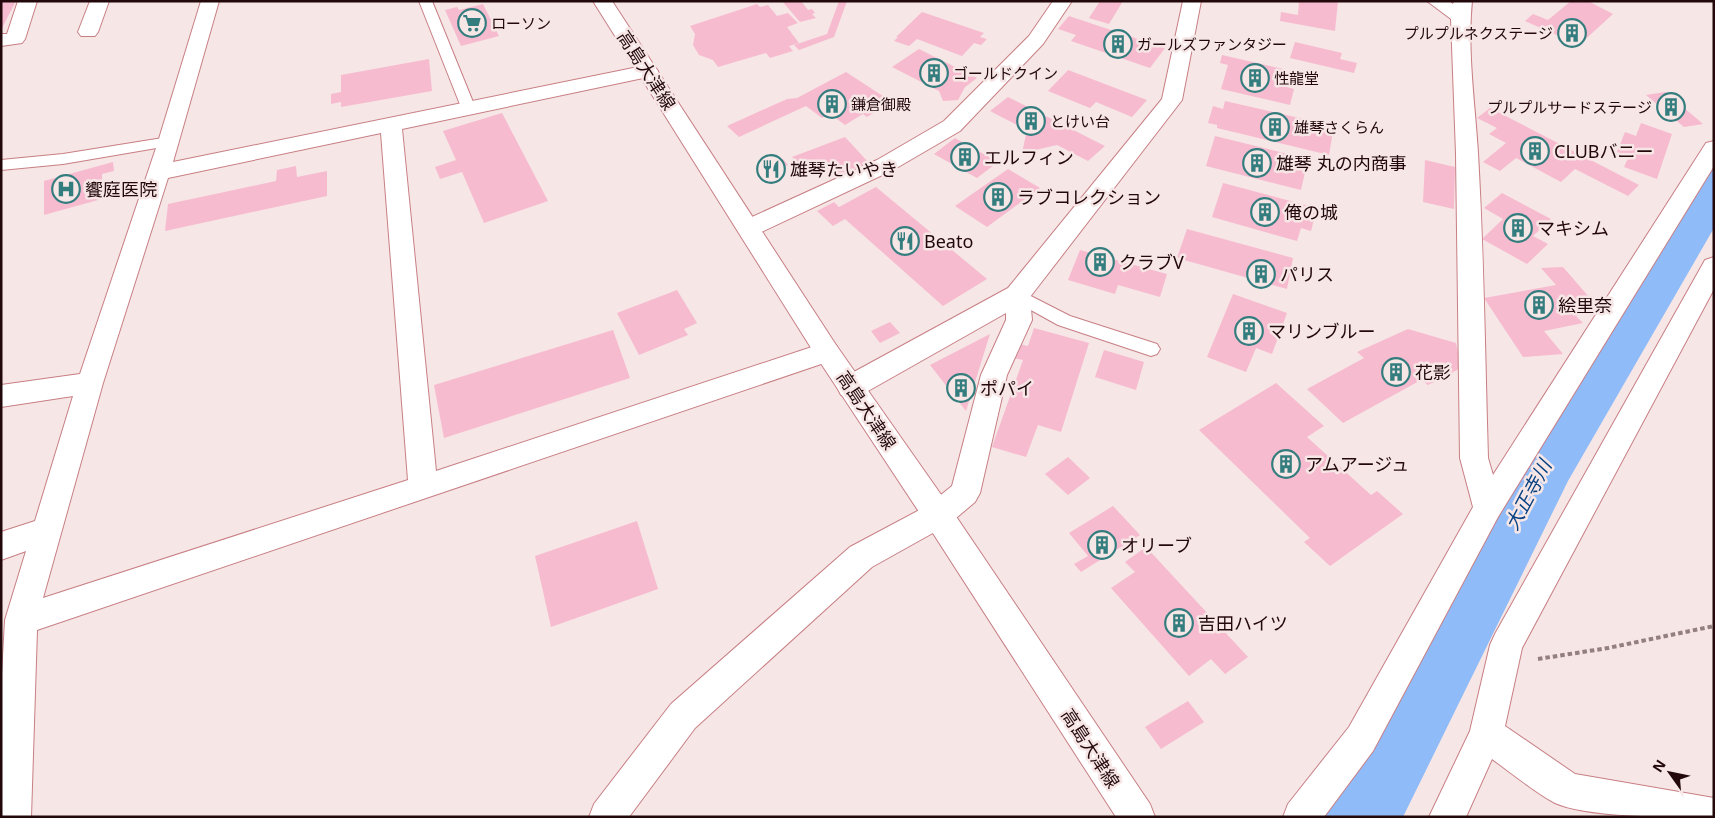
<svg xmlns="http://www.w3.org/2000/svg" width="1715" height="818" font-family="'Noto Sans','Noto Sans JP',sans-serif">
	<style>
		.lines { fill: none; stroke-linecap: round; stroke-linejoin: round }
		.river { fill: #8fbcf8; fill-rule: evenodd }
		.building { fill: #f7bbd0 }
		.service-casing { stroke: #c87f84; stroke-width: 2 }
		.minor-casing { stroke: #c87f84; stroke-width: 2 }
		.secondary-casing { stroke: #c87f84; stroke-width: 2 }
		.path { stroke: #937e80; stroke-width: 4; stroke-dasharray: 4.5 3; stroke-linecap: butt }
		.service { fill: #fff; fill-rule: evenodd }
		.minor { fill: #fff; fill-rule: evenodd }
		.secondary { fill: #fff; fill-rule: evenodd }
		.labels { text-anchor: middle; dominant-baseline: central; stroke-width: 5; stroke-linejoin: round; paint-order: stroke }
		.far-poi-label { font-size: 15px; fill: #22080b; stroke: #f6e6e6; text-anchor: start }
		.street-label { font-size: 18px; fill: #22080b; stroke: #f6e6e6 }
		.poi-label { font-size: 18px; fill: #22080b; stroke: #f6e6e6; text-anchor: start }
		.water-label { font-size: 19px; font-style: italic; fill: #064283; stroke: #f6e6e6 }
	</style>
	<rect width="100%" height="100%" fill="#f6e6e6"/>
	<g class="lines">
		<path class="river" d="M1714,166V228L1568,481L1403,817H1318L1330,788L1521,444L1696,171Z"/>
	</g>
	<g class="building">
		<path d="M1,1H16L1,30Z"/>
		<path d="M782,1H801L808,10L812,9L815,13L812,14L816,18L800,22Z"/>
		<path d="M839,1H847L834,37L799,50L794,45L827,34Z"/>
		<path d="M1100,1H1123L1109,24L1089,18Z"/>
		<path d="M1299,1H1338L1335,31L1280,21L1281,12L1298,15Z"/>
		<path d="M1571,1H1588L1613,14L1579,45L1525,21L1533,14L1548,20Z"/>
		<path d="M483,4L499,36L461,46L445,10L457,7L459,10Z"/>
		<path d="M757,4L760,7L768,5L777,16L788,13L798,23L787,27L799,43L789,46L793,51L770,58L766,53L718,67L713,60L699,55L693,45L695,34L690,26Z"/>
		<path d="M922,12L984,33L980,37L987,39L981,45L974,43L962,56L917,39L909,46L894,41L898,37H896Z"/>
		<path d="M1069,16L1165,48L1150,68L1071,41L1076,35L1058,29Z"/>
		<path d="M1295,42L1342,53L1340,59L1357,63L1354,73L1290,58Z"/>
		<path d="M919,49L977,78L965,87L958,100L943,101L939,91L892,67Z"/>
		<path d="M1222,55L1287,70L1283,86L1294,89L1290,105L1221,89L1228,65L1220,63Z"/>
		<path d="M429,59L432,91L341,107V102L331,104V94L341,92V75Z"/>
		<path d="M1068,70L1147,100L1132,117L1096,102L1090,108L1048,91Z"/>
		<path d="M846,72L892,102L867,117L863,114L845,125L829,113L822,118L806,106L739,137L727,126L787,99L797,98Z"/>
		<path d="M1665,92L1696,118L1703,124L1684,127L1646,95Z"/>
		<path d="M1008,97L1105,146L1088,161L1057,145L1022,153L1027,130L990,111Z"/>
		<path d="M1225,101L1334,126L1329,155L1217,128V125L1208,123L1213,106L1223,109Z"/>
		<path d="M1490,108L1639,185L1628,196L1575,169L1561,182L1516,158L1500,171L1483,162L1506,143L1489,134L1497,128L1477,118Z"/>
		<path d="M502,113L548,201L484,223L462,172L440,179L435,167L456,160L443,131Z"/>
		<path d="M1641,123L1672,134L1657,179L1624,167L1629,156L1617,152L1625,132L1636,136Z"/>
		<path d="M1215,136L1308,159L1301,190L1206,166Z"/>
		<path d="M845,137L869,163L841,175L822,167L807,173L792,157Z"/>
		<path d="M955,138L998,162L977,178L934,154Z"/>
		<path d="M783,159L788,165L773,171L775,174L769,176L763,167Z"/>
		<path d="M1425,160L1455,167L1454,209L1423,202Z"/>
		<path d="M113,162L114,171L102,174V190L97,192L98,200L44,215V181Z"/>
		<path d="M296,166L297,177L327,171V196L165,231L168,204L276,181L277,170Z"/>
		<path d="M1008,169L1040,188L987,227L955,206Z"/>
		<path d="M1223,183L1317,208L1311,231L1301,228L1297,241L1212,217Z"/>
		<path d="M876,187L987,279L943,306L845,219L833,226L817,211L834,202L839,207Z"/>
		<path d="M1502,193L1551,219L1533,236L1548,244L1527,264L1482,239L1503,219L1484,208Z"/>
		<path d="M1187,229L1293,258L1287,289L1177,258Z"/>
		<path d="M1080,250L1167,274L1160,297L1118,285L1115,294L1068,280Z"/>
		<path d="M1563,267L1589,297L1590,312L1576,316L1583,323L1544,331L1563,354L1523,357L1484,298L1556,285L1541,268Z"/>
		<path d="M677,290L697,323L684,329L688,335L639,355L617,313Z"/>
		<path d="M1233,294L1287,313L1272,354L1256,348L1246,372L1207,357Z"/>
		<path d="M890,322L900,333L880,343L871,331Z"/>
		<path d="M1034,328L1089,343L1061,432L1038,425L1026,457L992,447L1023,360L1014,358L1019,344L1028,346Z"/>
		<path d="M1408,329L1456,343L1461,368L1428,385L1421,380L1343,423L1307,389L1364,358L1357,352Z"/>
		<path d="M613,330L630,378L444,438L434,385Z"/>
		<path d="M990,334L966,411L930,365Z"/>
		<path d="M1104,350L1144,362L1136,390L1095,377Z"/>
		<path d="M1276,383L1324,426L1307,437L1371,495L1377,491L1403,514L1330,566L1304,542L1310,538L1199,430Z"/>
		<path d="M1068,457L1090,478L1068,495L1045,474Z"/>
		<path d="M1113,506L1140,535L1081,572L1074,564L1088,556L1069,533Z"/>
		<path d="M637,521L658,589L551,627L535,556Z"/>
		<path d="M1146,547L1248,657L1225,674L1211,659L1189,676L1111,588L1135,572L1125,562Z"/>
		<path d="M1188,701L1204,722L1161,749L1145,727Z"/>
	</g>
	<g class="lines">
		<defs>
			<g id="service">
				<path d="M419,1H432L475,107L473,110H463L461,107Z"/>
				<path d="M169,137L176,142L174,145L63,164L1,170V160L63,154Z"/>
				<path d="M1017,289L1070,316L1157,344L1160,349L1157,354L1151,356L1058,325L1011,299L1008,295L1011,291Z"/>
			</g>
			<g id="minor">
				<path d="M18,1H37L25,39L22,43L1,46V34H7Z"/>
				<path d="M90,1H109L98,32L95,36H81L78,32Z"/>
				<path d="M201,1H219L173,162L648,65L655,67L658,71L655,75L648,77L402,129L436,471L827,342L836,345L840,352L836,359L37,630L31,817H1V693L5,620L26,551L1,560V532L35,521L73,396L1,407V385L80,374L158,142ZM381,133L408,480L43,598L103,383L168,178Z"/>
				<path d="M1053,1H1072L1043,44L960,131L893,170L757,234L749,236L741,234L737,228L741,222L877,160L944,121L1029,36Z"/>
				<path d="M1183,1H1201L1182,100L1030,297L1032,320L1007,375L980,493L975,502L949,524L872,567L695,728L629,817H589L594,804L671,704L850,547L927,506L952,486L981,375L1006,320V313L861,395L851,398L841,395L837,387L841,379L1008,288L1162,99Z"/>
				<path d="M1427,1H1449L1453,4L1454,1H1472C1467,51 1475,103 1478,153C1484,255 1485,357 1488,458L1493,475L1706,143L1714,141V166L1498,517L1373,751L1324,817H1283L1288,804L1349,727L1473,507L1460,458L1456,154L1451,19Z"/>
				<path d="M1714,257V289L1522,648L1505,726L1575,774L1714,798V817C1673,817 1589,818 1555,803C1533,791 1513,774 1492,759L1466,817H1429L1470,731L1490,645L1495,634L1705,260Z"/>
			</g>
			<path id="secondary" d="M593,1H612L836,345L949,506L1150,804L1155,817H1116L927,524L818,359Z"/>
		</defs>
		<use href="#service" class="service-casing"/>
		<use href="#minor" class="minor-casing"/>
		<use href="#secondary" class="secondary-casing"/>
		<path class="path" d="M1538,659L1608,648L1714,626"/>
		<use href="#service" class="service"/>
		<use href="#minor" class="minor"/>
		<use href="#secondary" class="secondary"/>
	</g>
	<defs>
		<symbol id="supermarket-ring" viewBox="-11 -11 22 22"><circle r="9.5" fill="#f6e6e6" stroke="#347d7e" stroke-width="1.5"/><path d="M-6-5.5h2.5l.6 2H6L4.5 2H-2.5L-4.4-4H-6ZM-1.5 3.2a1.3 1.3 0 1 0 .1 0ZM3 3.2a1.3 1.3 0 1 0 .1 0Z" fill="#347d7e"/></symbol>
		<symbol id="building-ring" viewBox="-11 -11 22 22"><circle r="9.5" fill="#f6e6e6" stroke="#347d7e" stroke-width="1.5"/><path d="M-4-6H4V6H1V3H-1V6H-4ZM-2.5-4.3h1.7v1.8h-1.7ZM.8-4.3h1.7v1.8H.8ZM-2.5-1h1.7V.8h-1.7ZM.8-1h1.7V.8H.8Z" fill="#347d7e"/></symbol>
		<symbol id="restaurant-ring" viewBox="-11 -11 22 22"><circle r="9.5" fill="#f6e6e6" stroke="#347d7e" stroke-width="1.5"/><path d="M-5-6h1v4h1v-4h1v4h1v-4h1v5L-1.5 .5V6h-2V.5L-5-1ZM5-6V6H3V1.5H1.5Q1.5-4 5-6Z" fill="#347d7e"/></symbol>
		<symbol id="hospital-ring" viewBox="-11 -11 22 22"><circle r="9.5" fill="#f6e6e6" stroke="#347d7e" stroke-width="1.5"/><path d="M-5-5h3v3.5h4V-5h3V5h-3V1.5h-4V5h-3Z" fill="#347d7e"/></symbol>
	</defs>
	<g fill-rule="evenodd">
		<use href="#supermarket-ring" x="456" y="7" width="32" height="32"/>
		<use href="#building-ring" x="1556" y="17" width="32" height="32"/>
		<use href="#building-ring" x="1102" y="28" width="32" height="32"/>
		<use href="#building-ring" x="918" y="57" width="32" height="32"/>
		<use href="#building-ring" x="1239" y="62" width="32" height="32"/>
		<use href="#building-ring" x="816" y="88" width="32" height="32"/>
		<use href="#building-ring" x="1655" y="91" width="32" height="32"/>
		<use href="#building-ring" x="1015" y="105" width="32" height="32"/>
		<use href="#building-ring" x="1259" y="111" width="32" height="32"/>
		<use href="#building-ring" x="1519" y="135" width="32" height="32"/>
		<use href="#building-ring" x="949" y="141" width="32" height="32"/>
		<use href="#building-ring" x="1241" y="147" width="32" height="32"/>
		<use href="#restaurant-ring" x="755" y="153" width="32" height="32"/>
		<use href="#hospital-ring" x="50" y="173" width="32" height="32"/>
		<use href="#building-ring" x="982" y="181" width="32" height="32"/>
		<use href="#building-ring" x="1249" y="196" width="32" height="32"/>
		<use href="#building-ring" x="1502" y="212" width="32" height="32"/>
		<use href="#restaurant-ring" x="889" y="225" width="32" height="32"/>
		<use href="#building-ring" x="1084" y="246" width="32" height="32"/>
		<use href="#building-ring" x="1245" y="258" width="32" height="32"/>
		<use href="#building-ring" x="1523" y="289" width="32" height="32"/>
		<use href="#building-ring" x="1233" y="315" width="32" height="32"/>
		<use href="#building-ring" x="1380" y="356" width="32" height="32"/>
		<use href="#building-ring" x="945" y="372" width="32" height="32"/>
		<use href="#building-ring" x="1270" y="448" width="32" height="32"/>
		<use href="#building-ring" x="1086" y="529" width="32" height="32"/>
		<use href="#building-ring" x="1163" y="607" width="32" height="32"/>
	</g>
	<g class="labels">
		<g class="far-poi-label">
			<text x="491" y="23">ローソン</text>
			<text x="1553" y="33" text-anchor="end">プルプルネクステージ</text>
			<text x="1137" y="44">ガールズファンタジー</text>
			<text x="953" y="73">ゴールドクイン</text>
			<text x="1274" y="78">性龍堂</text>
			<text x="851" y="104">鎌倉御殿</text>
			<text x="1652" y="107" text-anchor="end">プルプルサードステージ</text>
			<text x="1050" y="121">とけい台</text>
			<text x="1294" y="127">雄琴さくらん</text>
		</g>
		<g class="street-label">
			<text transform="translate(647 70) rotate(57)">高島大津線</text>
			<text transform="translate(867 410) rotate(56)">高島大津線</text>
			<text transform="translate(1091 748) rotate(57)">高島大津線</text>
		</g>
		<g class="poi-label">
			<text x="1554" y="151">CLUBバニー</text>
			<text x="984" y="157">エルフィン</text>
			<text x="1276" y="163">雄琴 丸の内商事</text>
			<text x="790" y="169">雄琴たいやき</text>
			<text x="85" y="189">饗庭医院</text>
			<text x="1017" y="197">ラブコレクション</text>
			<text x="1284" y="212">俺の城</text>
			<text x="1537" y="228">マキシム</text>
			<text x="924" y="241">Beato</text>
			<text x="1119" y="262">クラブV</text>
			<text x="1280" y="274">パリス</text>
			<text x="1558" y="305">絵里奈</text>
			<text x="1268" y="331">マリンブルー</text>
			<text x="1415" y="372">花影</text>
			<text x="980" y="388">ポパイ</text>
			<text x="1305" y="464">アムアージュ</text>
			<text x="1121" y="545">オリーブ</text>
			<text x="1198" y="623">吉田ハイツ</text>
		</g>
		<g class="water-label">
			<text transform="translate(1528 495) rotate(-62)">大正寺川</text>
		</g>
	</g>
	<rect width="1715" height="818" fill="none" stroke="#22080b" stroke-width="5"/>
	<g transform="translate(1670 773) rotate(303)" stroke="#f6e6e6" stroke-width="4" paint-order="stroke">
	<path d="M0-4L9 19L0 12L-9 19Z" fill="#22080b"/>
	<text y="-8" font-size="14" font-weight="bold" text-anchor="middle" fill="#22080b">N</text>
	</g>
</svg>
